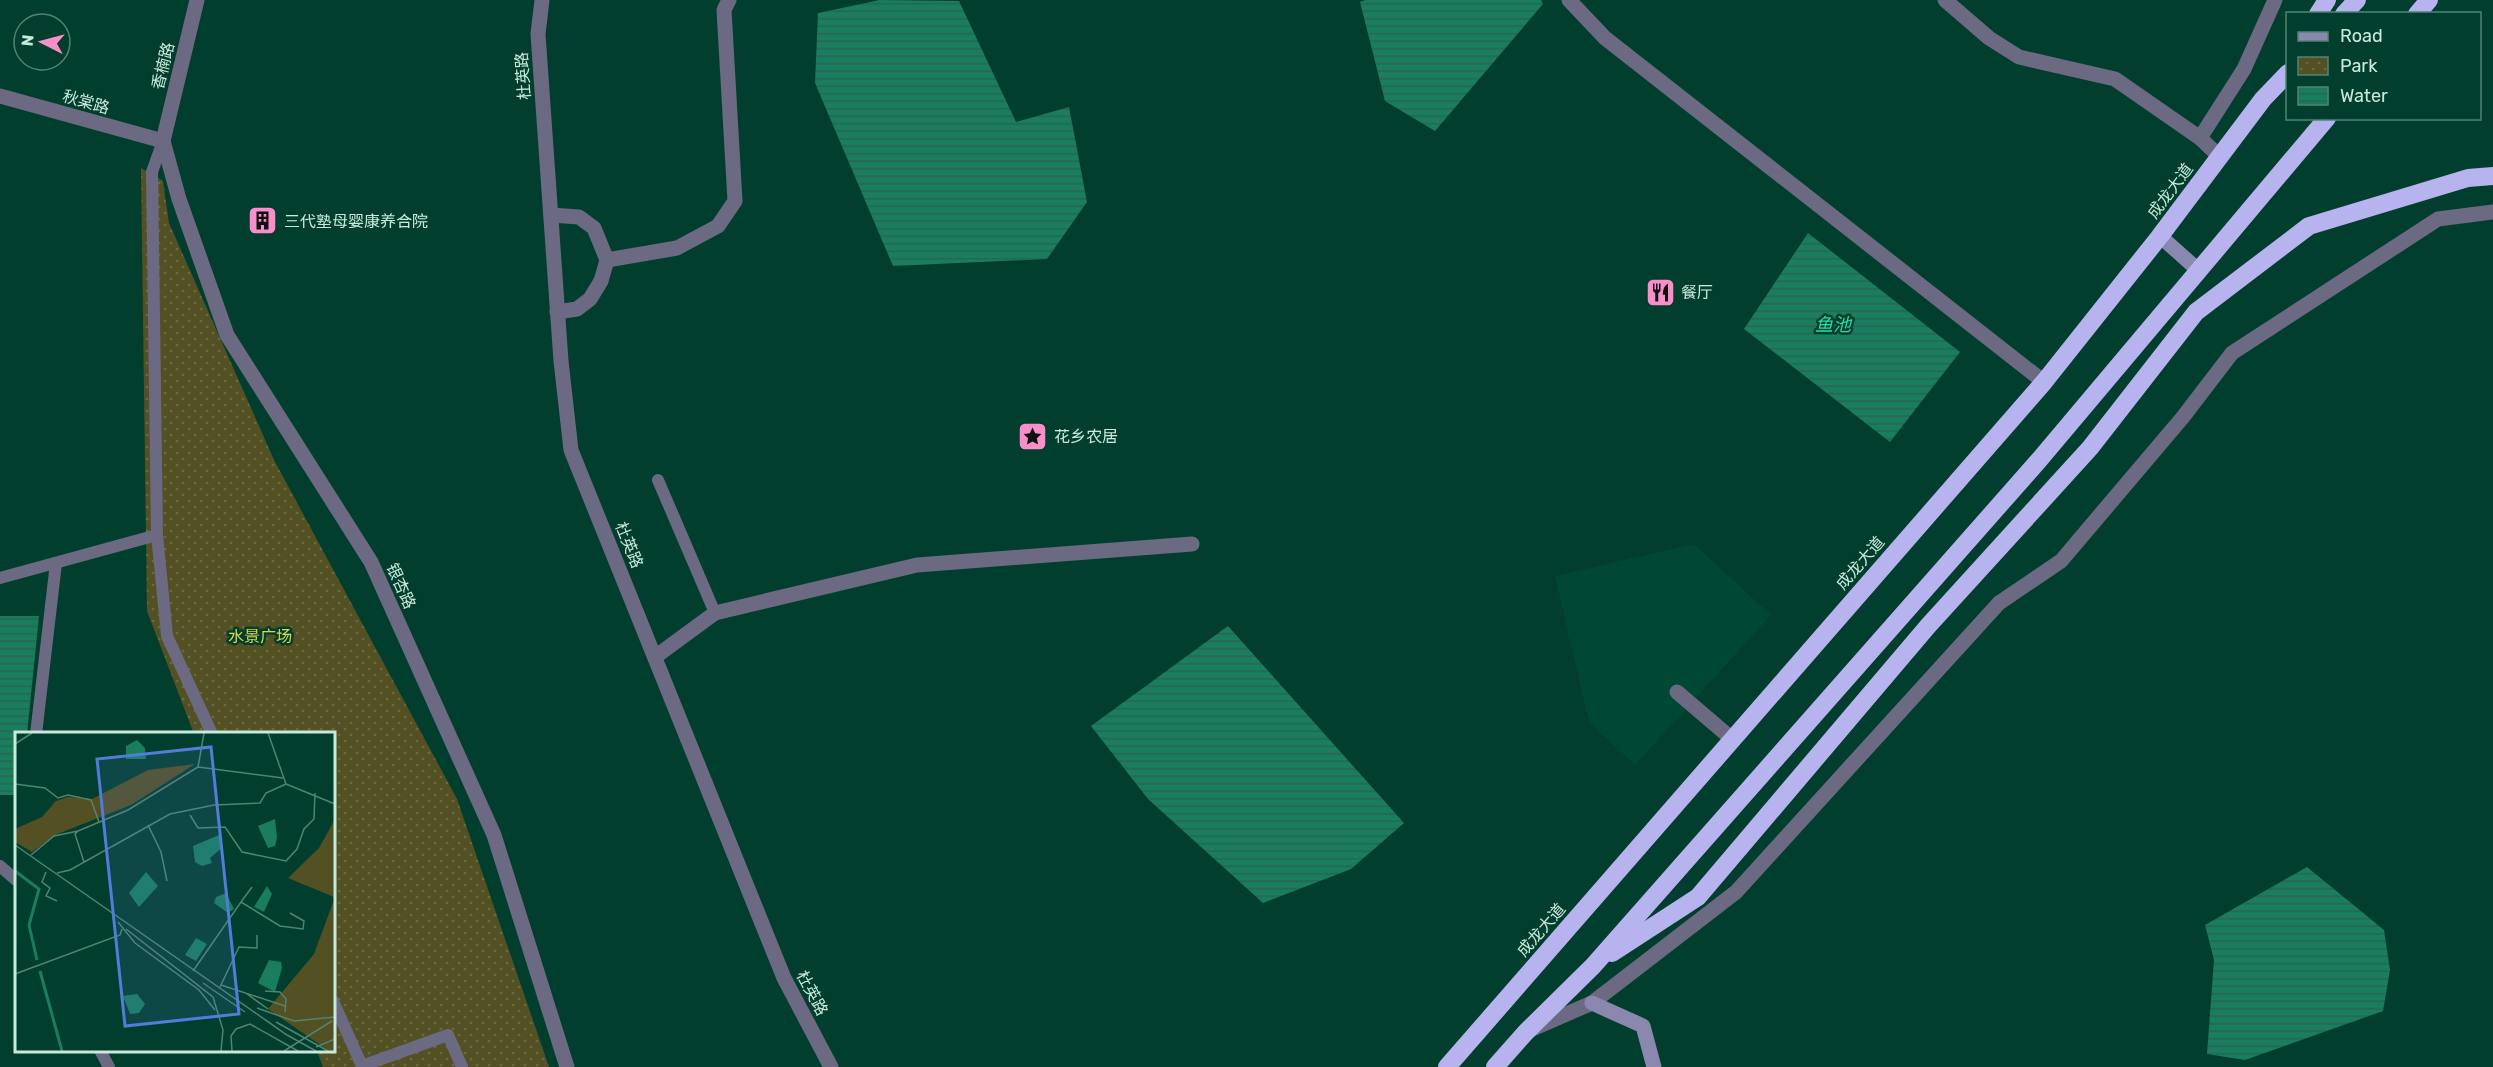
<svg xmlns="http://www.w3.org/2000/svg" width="2493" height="1067" font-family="Rubik,'Noto Sans SC',sans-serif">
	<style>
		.built { fill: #004833 }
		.park { fill: url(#park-dots) }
		.water { fill: url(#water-rules) }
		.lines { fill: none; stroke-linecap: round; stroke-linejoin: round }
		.lane { stroke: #6b6a82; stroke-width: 12 }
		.street { stroke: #6b6a82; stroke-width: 15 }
		.secondary { stroke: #8a88ae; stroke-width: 15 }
		.highway { stroke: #b6b3ee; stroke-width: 18 }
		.labels { text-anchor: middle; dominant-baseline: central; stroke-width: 5; stroke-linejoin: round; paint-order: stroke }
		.street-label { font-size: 16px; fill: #c8eadb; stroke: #023e2d }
		.poi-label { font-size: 16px; fill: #c8eadb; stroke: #023e2d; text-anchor: start }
		.park-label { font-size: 16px; fill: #dcd647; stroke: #023e2d }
		.water-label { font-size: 18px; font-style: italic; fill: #26dea8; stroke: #023e2d }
		.inset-river { fill: none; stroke: #197d5e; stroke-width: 3 }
		.inset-road { fill: none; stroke: #518373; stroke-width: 1.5 }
		.view { fill: #507dd9; fill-opacity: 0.15; stroke: #507dd9; stroke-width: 3 }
		.inset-edge { fill: none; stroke: #c8eadb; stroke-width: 3 }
	</style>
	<defs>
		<pattern id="park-dots" width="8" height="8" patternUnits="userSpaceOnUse" patternTransform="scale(1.5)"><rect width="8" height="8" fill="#535123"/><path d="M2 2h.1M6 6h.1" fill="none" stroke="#6a6a42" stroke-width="1.8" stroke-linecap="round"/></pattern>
		<pattern id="water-rules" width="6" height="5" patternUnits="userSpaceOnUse" patternTransform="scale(1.5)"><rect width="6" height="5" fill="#197d5e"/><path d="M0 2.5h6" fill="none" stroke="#296451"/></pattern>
	</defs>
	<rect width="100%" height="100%" fill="#023e2d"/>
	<path class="built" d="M1694,544L1771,615L1635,765L1589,722L1555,576Z"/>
	<path class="park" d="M141,168L163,181L169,223L274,460L457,799L549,1067H323L317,1051L333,1050V734H194L147,611Z"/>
	<g class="water">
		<path d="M880,0L959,1L1016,122L1069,107L1087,202L1047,259L893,266L815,83L818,13Z"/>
		<path d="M1365,0H1541L1543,4L1435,131L1385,101L1360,2Z"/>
		<path d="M1808,233L1960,352L1890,442L1744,329Z"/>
		<path d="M0,616H39L27,734H16V795H0Z"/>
		<path d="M1228,626L1404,823L1351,869L1263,903L1148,799L1091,726Z"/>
		<path d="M2307,867L2384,930L2390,970L2383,1011L2245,1060L2207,1054L2214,960L2205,925Z"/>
	</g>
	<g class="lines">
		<g class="lane">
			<path d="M163,141L152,172L157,535L167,636L212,734"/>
			<path d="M658,480L715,613"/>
			<path d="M0,578L157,535"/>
			<path d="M36,734L56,563"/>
			<path d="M0,866L16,880"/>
			<path d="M333,1001L362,1066L448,1035L462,1067"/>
			<path d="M100,1050L109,1067"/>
		</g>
		<g class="street">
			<path d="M197,0L163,141L179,199L227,335L371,562L494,835L567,1067"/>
			<path d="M542,0L538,34L561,361L571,450L784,978L831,1067"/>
			<path d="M1569,0L1605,38L2044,382"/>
			<path d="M1945,0L1989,38L2019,57L2115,79L2200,138L2220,157"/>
			<path d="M0,96L163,141"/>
			<path d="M2200,138L2244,69L2275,0"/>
			<path d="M551,215L579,217L594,228L607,260L601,281L590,299L577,309L557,312"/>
			<path d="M607,260L677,248L718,226L735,201L724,10L729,0"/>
			<path d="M655,657L715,613L917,565L1192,544"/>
			<path d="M1677,692L1732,739"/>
			<path d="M1532,1029L1592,1003L1736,892L1999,603L2061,561L2183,417L2232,353L2438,219L2493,212"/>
		</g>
		<g class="secondary">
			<path d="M2160,236L2198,270"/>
			<path d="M1592,1003L1643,1026L1654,1067"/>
		</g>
		<g class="highway">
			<path d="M2318,14L2327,0"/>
			<path d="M2344,14L2357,0"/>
			<path d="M2417,14L2429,0"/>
			<path d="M1612,953L1698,897L1928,626L2090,448L2196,312L2309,226L2468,178L2493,176"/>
			<path d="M1447,1067L2044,382L2160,236L2263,99L2288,73"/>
			<path d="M1495,1067L1526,1032L1593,966L2040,459L2327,118"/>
		</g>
	</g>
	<defs>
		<symbol id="building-square" viewBox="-11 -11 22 22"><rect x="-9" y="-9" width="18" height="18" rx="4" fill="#f98fca" stroke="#023e2d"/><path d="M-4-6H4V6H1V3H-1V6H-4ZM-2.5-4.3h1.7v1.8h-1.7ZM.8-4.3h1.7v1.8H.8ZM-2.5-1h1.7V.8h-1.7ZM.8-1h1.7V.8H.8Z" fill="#111"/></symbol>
		<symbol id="restaurant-square" viewBox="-11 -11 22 22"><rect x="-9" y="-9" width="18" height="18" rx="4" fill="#f98fca" stroke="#023e2d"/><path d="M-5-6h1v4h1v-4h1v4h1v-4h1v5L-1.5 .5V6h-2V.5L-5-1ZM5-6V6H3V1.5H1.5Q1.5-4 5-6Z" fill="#111"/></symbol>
		<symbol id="sight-square" viewBox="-11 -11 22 22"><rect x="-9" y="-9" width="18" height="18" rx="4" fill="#f98fca" stroke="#023e2d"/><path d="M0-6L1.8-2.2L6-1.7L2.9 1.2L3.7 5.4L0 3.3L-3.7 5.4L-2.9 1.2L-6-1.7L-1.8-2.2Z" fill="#111"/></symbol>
	</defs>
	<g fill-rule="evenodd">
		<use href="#building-square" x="246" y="204" width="33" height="33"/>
		<use href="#restaurant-square" x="1644" y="276" width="33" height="33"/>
		<use href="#sight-square" x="1016" y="420" width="33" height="33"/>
	</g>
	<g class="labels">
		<g class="street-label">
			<text transform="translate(163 66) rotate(-76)">香楠路</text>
			<text transform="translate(523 76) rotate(-94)">杜英路</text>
			<text transform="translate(86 102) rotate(16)">秋棠路</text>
			<text transform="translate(2170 191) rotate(-53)">成龙大道</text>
			<text transform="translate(629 545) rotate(68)">杜英路</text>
			<text transform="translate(1860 563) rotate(-49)">成龙大道</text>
			<text transform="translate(401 586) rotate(66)">银杏路</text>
			<text transform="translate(1541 930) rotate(-49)">成龙大道</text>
			<text transform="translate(812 993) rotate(62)">杜英路</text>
		</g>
		<g class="poi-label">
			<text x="284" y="221">三代塾母婴康养合院</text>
			<text x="1681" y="292">餐厅</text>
			<text x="1054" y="436">花乡农居</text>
		</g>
		<g class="park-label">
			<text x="260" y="636">水景广场</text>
		</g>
		<g class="water-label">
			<text x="1833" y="325">鱼池</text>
		</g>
	</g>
	<g transform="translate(15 732)">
		<rect width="320" height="320" fill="#023e2d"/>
		<path d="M180,32L116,73L40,103L17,120L0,110V97L27,85L41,69L53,65L77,67L133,38ZM319,89V165L273,146L304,116ZM319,168V319H314L253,277L299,222Z" fill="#535123"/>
		<path d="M122,8L130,16L131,27H111V14ZM260,87L262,106L260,114L253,116L243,94ZM204,103L208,115L195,126L197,131L187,134L180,130L178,114ZM131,140L143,154L124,175L114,161ZM252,154L257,162L249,180L239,175ZM211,161L219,177L213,181L199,171L201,165ZM181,206L192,212L181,229L170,223ZM254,228L266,230L267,236L260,260L243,251ZM122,262L130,272L124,281L115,282L108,264Z" fill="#197d5e"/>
		<path class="inset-river" d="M0,139L24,157L14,193L22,228M25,239L47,319"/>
		<path class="inset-road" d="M0,12L17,1M183,35L268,46M183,35L189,1M0,52L30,56L43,66L53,63L76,68L84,90M271,52L320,72M175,83L183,96L210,95L227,120L271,129L282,117L289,97L299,87L300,61M133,93L146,120L152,149M63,99L60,102L69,130M0,113L272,303L301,319M16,123L39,104L63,99L113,78L183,35M31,140L27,150L35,156L31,164L42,169M42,141L55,138L155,82L199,73L245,71L251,61L271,52L253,1M226,170L237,155M103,190L120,211L184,258L200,278M111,197L198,265L208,298L206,319M178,239L226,170L265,194L288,197L289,189L275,181M0,242L105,203L107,197M188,251L230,280M206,253L270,274M205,255L224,215L242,216V203M250,259L265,260L271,267L270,280M232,262L253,277M242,276L279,289L320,285M261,290L313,319M301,315L320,307M217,319L216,304L221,297L235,292L283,319M269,319L317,289"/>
		<path class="view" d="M196,15L224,282L110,294L82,27Z"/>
		<rect width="320" height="320" class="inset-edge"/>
	</g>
	<rect x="2286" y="12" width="195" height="108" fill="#023e2d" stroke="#518373" stroke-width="1.5"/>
	<rect x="2298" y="32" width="30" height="9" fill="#8a88ae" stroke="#518373" stroke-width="1.5"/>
	<text x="2340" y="42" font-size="18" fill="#c8eadb">Road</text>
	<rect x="2298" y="57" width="30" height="18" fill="url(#park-dots)" stroke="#518373" stroke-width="1.5"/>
	<text x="2340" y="72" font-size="18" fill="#c8eadb">Park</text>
	<rect x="2298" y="87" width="30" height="18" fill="url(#water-rules)" stroke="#518373" stroke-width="1.5"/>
	<text x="2340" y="102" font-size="18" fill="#c8eadb">Water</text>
	<g transform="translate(42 42) rotate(276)"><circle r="28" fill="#023e2d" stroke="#518373" stroke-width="1.5"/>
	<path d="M0-4.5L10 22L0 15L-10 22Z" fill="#f98fca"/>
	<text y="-9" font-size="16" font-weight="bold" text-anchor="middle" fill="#c8eadb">N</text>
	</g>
</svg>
